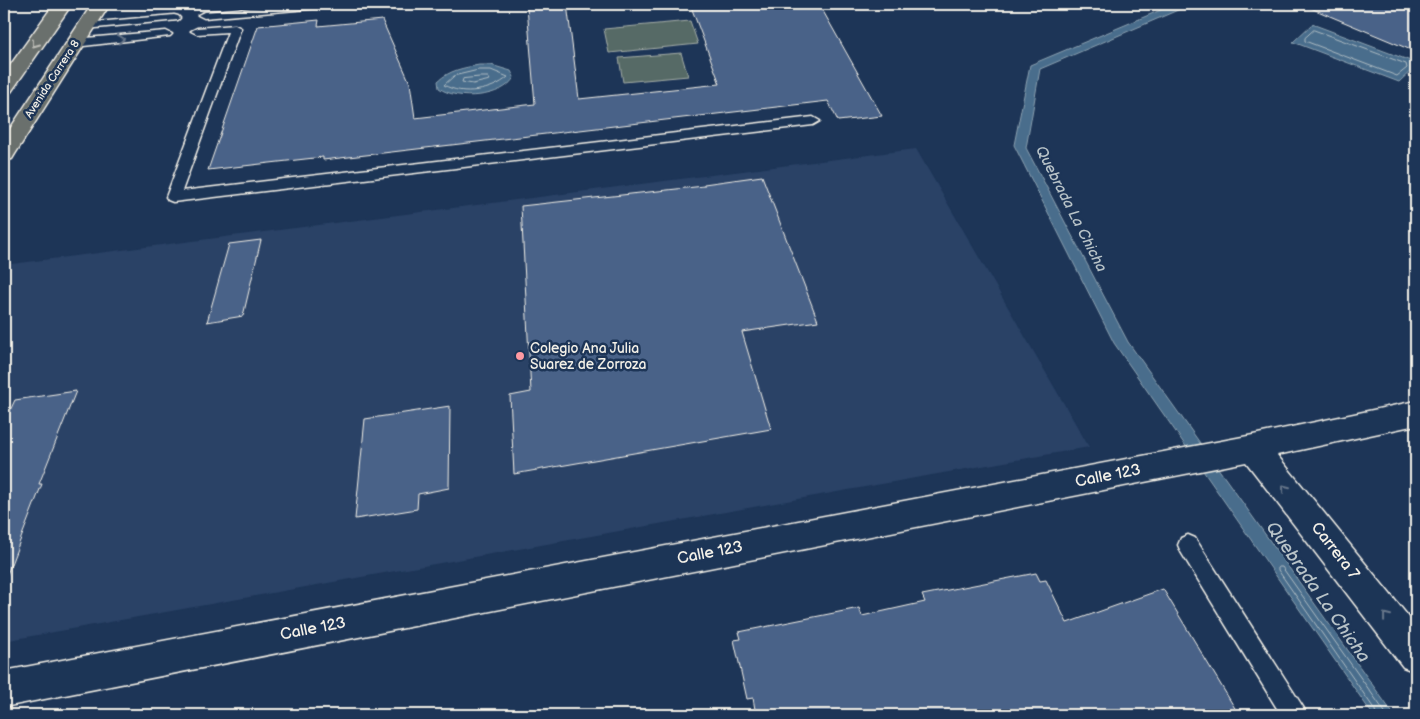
<svg xmlns="http://www.w3.org/2000/svg" width="1420" height="719" font-family="'Balsamiq Sans',sans-serif">
	<style>
		.built { fill: #2a4266 }
		.green { fill: #576b66; stroke: #a6aea7 }
		.water { fill: #486d8c; stroke: #8da2b1 }
		.lines { fill: none; stroke-linecap: round; stroke-linejoin: round }
		.shore { stroke: #afbcc3; stroke-width: 1 }
		.building { fill: #496288; stroke: #f4f1e8 }
		.lane-casing { stroke: #f4f1e8; stroke-width: 3 }
		.street-casing { stroke: #f4f1e8; stroke-width: 3 }
		.primary-casing { stroke: #f4f1e8; stroke-width: 3 }
		.lane { fill: #1d3557; fill-rule: evenodd }
		.street { fill: #1d3557; fill-rule: evenodd }
		.primary { fill: #6b706d; fill-rule: evenodd }
		.oneway { stroke: #68778a }
		.oneway2 { stroke: #bdbdb7 }
		.poi-dot { fill: #ff9aa2; stroke: #1d3557; stroke-width: 2 }
		.labels { text-anchor: middle; dominant-baseline: central; stroke-width: 5; stroke-linejoin: round; paint-order: stroke }
		.far-street-label { font-size: 11px; fill: #f4f1e8; stroke: #1d3557 }
		.poi-label { font-size: 14px; fill: #f4f1e8; stroke: #1d3557; text-anchor: start }
		.water-label { font-size: 15px; font-style: italic; fill: #b8c3c8; stroke: #1d3557 }
		.near-street-label { font-size: 16px; fill: #f4f1e8; stroke: #1d3557 }
		.near-water-label { font-size: 18px; font-style: italic; fill: #b8c3c8; stroke: #1d3557 }
	</style>
	<rect width="100%" height="100%" fill="#1d3557"/>
	<filter id="ink" filterUnits="userSpaceOnUse"><feTurbulence type="fractalNoise" baseFrequency=".02" numOctaves="2"/><feDisplacementMap in="SourceGraphic" scale="10" xChannelSelector="R" yChannelSelector="G"/><feConvolveMatrix kernelMatrix="1 2 1 2 8 2 1 2 1" color-interpolation-filters="sRGB"/></filter>
	<g filter="url(#ink)">
		<path class="built" d="M916,149L1089,447L4,641V265Z"/>
		<g class="green">
			<path d="M690,21L698,44L609,53L604,29Z"/>
			<path d="M681,53L688,76L623,82L619,58Z"/>
		</g>
		<g class="water">
			<path d="M1175,4H1192L1040,69L1026,148L1128,342L1394,715H1373L1114,343L1014,145L1030,65Z"/>
			<path d="M1312,24L1416,63V66L1399,82L1293,42Z"/>
			<path d="M479,65H491L511,71L514,77C504,98 456,101 439,88L438,81C450,70 463,68 479,65Z"/>
		</g>
		<g class="lines">
			<g class="shore">
				<path d="M1314,30L1406,64L1407,68L1397,76L1305,41V38Z"/>
				<path d="M479,70H491L508,77C492,91 463,96 444,85L454,76Z"/>
				<path d="M480,77H488L490,80L473,84L462,82L463,79Z"/>
				<path d="M1376,715L1375,710L1278,570V567H1282L1387,715"/>
			</g>
		</g>
		<g class="building">
			<path d="M567,4L579,99L720,84L690,4H819L882,116L838,121L828,101L323,160V157L208,170L258,26L319,20L318,26L382,20L410,83L415,118L535,104L527,7Z"/>
			<path d="M1301,4H1416V52Z"/>
			<path d="M762,176L818,321L742,332L771,429L514,474L510,396L531,392L521,206L704,186V184Z"/>
			<path d="M261,240L243,316L207,322L229,244Z"/>
			<path d="M76,391L39,484H42L6,577L4,576V423L15,400Z"/>
			<path d="M450,406L449,488L418,494L417,509L355,519L365,419Z"/>
			<path d="M1036,573L1040,581L1046,580L1067,623L1163,589L1239,715H1134L1131,710L1109,715H756L753,698L747,699L734,640L741,639L739,632L859,608L862,616L925,602L922,595Z"/>
		</g>
		<g class="lines">
			<defs>
				<g id="lane">
					<path d="M295,4H335L330,7L204,18L198,15L204,12Z"/>
					<path d="M174,15L178,16L180,18L178,20L86,29L80,26L86,23Z"/>
					<path d="M235,25L241,28L182,191L813,117L820,121L813,125L173,202L168,200L166,197L228,32L197,34L191,31L197,28Z"/>
					<path d="M166,31L172,34L170,36L75,47L69,43L75,39Z"/>
					<path d="M1188,535L1195,538L1303,707L1307,715H1281L1181,552L1178,545L1181,538Z"/>
				</g>
				<path id="street" d="M1416,401V425L1277,455L1416,626V672L1403,667L1246,462L4,707V671L1253,435Z"/>
				<g id="primary">
					<path d="M54,4H72L11,92L4,94V74Z"/>
					<path d="M92,4H110L15,154L12,159L4,161V138Z"/>
				</g>
			</defs>
			<use href="#lane" class="lane-casing"/>
			<use href="#street" class="street-casing"/>
			<use href="#primary" class="primary-casing"/>
			<use href="#lane" class="lane"/>
			<use href="#street" class="street"/>
			<use href="#primary" class="primary"/>
		</g>
		<defs><path id="oneway-chevron" d="M-2-3.5L2.5 0L-2 3.5" fill="none" stroke-width="1.6" stroke-linecap="round" stroke-linejoin="round" transform="scale(1.25)"/></defs>
		<g class="oneway">
			<use href="#oneway-chevron" transform="translate(121 39) rotate(-5)"/>
			<use href="#oneway-chevron" transform="translate(1285 488) rotate(-128)"/>
			<use href="#oneway-chevron" transform="translate(1386 616) rotate(-128)"/>
		</g>
		<use class="oneway2" href="#oneway-chevron" transform="translate(35 44) rotate(125)"/>
	</g>
	<circle class="poi-dot" cx="520" cy="356" r="5"/>
	<g class="labels">
		<g class="far-street-label">
			<text transform="translate(52 79) rotate(-57)">Avenida Carrera 8</text>
		</g>
		<g class="poi-label">
			<text x="530" y="348">Colegio Ana Julia<tspan x="530" dy="16">Suarez de Zorroza</tspan></text>
		</g>
		<g class="water-label">
			<text transform="translate(1071 209) rotate(63)">Quebrada La Chicha</text>
		</g>
		<g class="near-street-label">
			<text transform="translate(1108 476) rotate(-11)">Calle 123</text>
			<text transform="translate(1335 551) rotate(52)">Carrera 7</text>
			<text transform="translate(710 553) rotate(-11)">Calle 123</text>
			<text transform="translate(313 629) rotate(-11)">Calle 123</text>
		</g>
		<g class="near-water-label">
			<text transform="translate(1318 592) rotate(55)">Quebrada La Chicha</text>
		</g>
	</g>
	<rect width="1420" height="719" fill="none" stroke="#1d3557" stroke-width="20"/>
	<rect x="10" y="10" width="1400" height="699" fill="none" stroke="#f4f1e8" stroke-width="2" filter="url(#ink)"/>
</svg>
